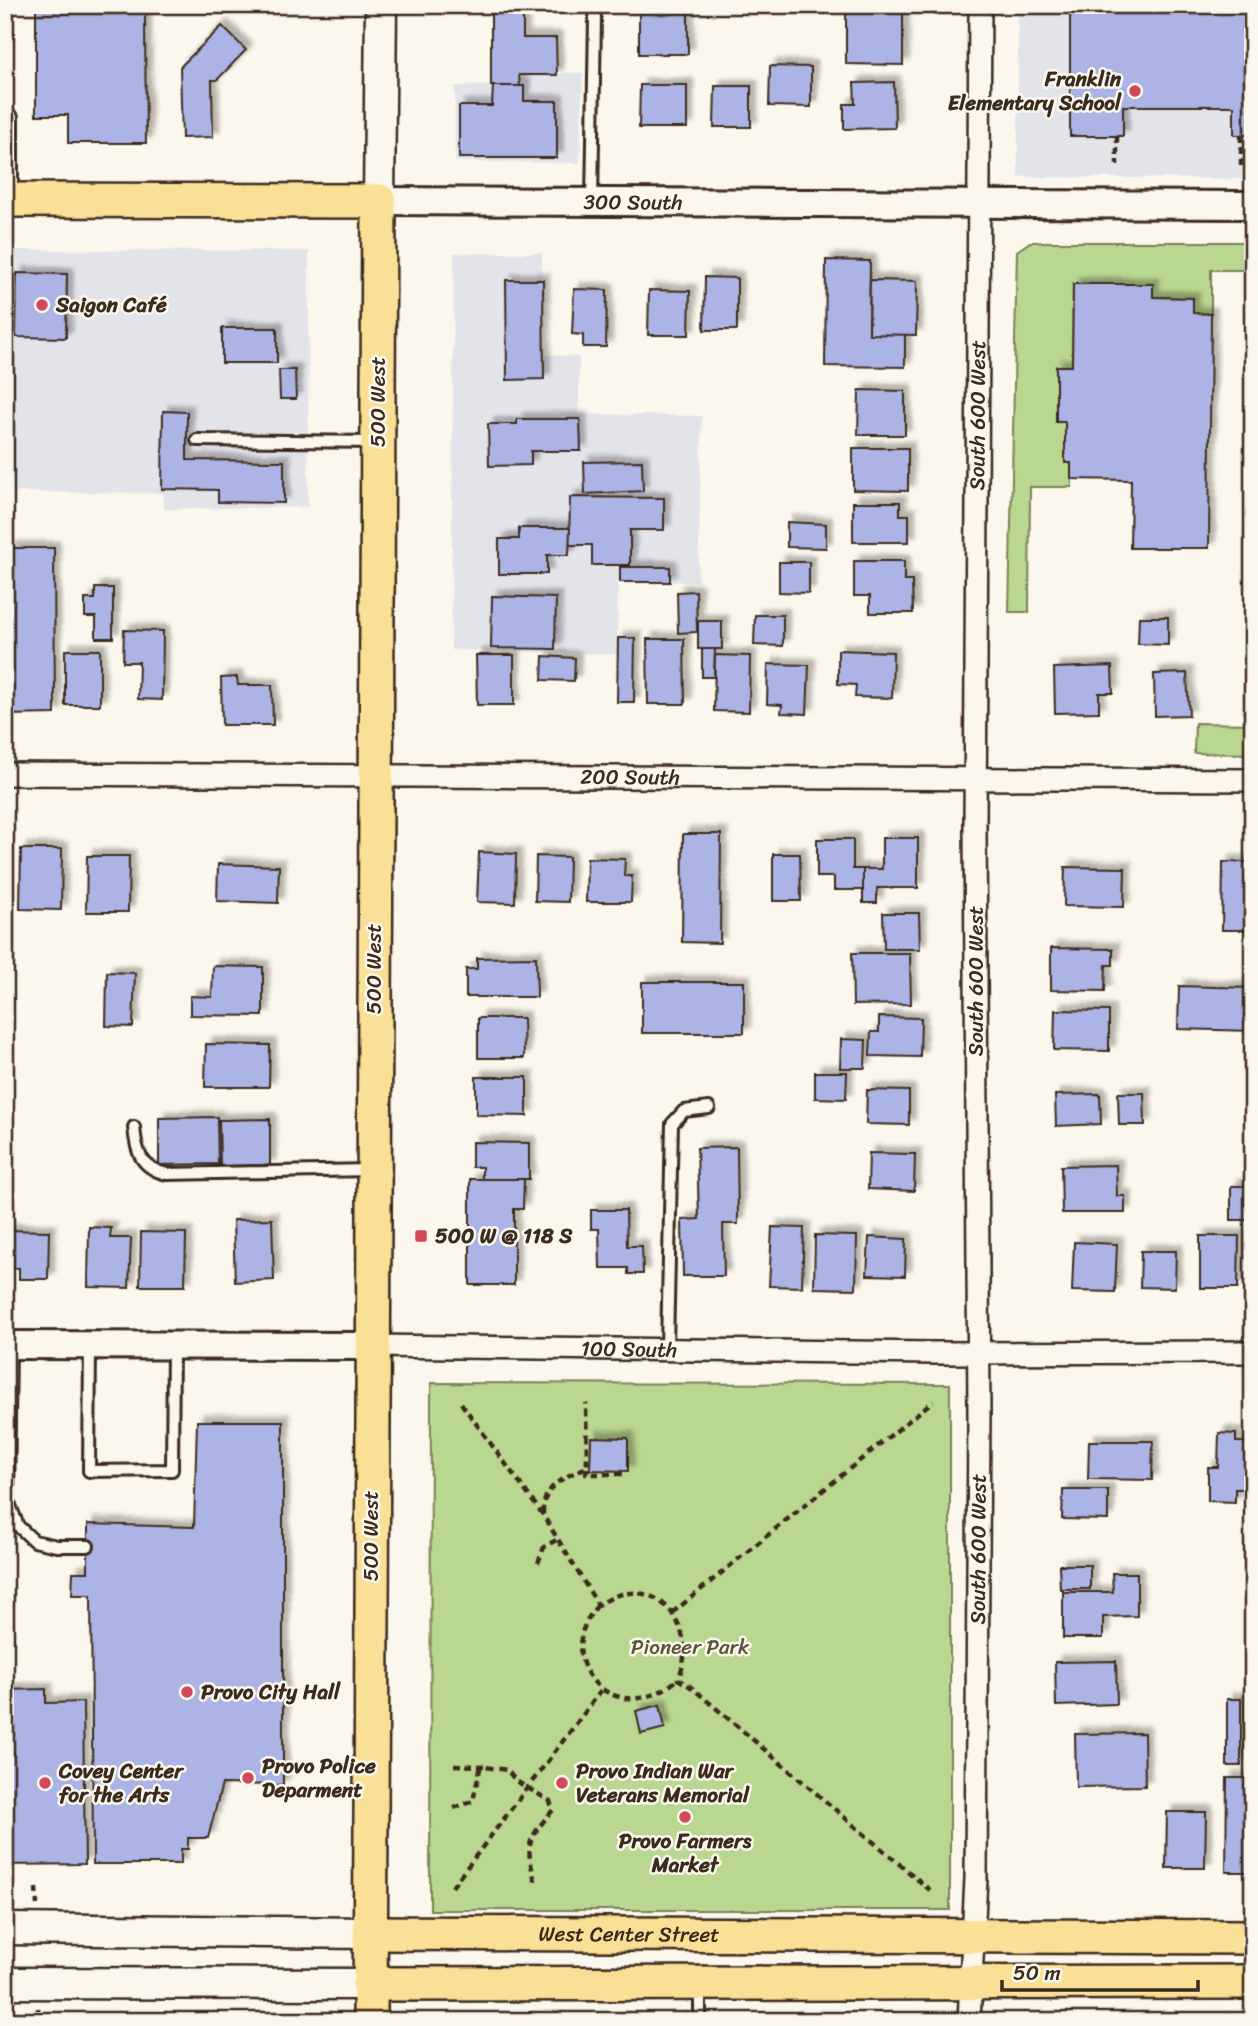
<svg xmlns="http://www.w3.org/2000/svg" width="1258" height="2026" font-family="Sriracha,sans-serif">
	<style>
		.built { fill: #e3e3ea }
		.green { fill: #b9d790; stroke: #7a8057; stroke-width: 2 }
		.building { fill: #acb4e5; stroke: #3b2a1e; stroke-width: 2; filter: url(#shadow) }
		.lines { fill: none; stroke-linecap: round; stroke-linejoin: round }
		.service-casing { stroke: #3b2a1e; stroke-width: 16 }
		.minor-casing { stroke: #3b2a1e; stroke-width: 26 }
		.tertiary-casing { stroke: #3b2a1e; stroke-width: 32 }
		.secondary-casing { stroke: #3b2a1e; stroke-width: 35 }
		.primary-casing { stroke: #3b2a1e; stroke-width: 38 }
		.path { stroke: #3b2a1e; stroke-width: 4.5; stroke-dasharray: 7 5; stroke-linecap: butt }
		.service { stroke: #fbf7ec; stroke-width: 10 }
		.minor { stroke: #fbf7ec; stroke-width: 21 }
		.tertiary { stroke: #fbf7ec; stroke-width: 26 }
		.secondary { stroke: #fbf7ec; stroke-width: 30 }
		.primary { stroke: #fadf96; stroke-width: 33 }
		.poi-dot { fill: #d1495b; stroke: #fbf7ec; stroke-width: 2.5 }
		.labels { text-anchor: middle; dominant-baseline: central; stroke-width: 5; stroke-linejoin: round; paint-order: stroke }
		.poi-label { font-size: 21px; font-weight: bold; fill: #3b2a1e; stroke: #fbf7ec; text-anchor: start }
		.street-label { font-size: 21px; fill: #3b2a1e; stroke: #fbf7ec }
		.park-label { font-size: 21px; fill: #5a553a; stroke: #fbf7ec }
	</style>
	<defs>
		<filter id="shadow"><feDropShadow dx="6" dy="-6" stdDeviation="2" flood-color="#0004"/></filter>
	</defs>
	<rect width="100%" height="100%" fill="#fbf7ec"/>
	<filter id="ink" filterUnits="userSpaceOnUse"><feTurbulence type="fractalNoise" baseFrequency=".0143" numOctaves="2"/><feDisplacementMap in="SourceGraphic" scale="14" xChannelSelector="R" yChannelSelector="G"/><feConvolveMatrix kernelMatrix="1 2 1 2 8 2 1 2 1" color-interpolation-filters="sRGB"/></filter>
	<g filter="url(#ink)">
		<g class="built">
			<path d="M1018,5H1253V179L1018,177Z"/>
			<path d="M517,73H583L580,163L455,162V86L516,85Z"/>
			<path d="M5,250L309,251L308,507L164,509L163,493L5,492Z"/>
			<path d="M454,253H542V354L579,357V414L702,416L698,582L618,581L617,654L451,650Z"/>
		</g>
		<g class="green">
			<path d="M1030,242H1253V270H1211V314L1193,313L1192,298L1153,297V284H1073L1072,366L1056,422H1065V463H1071L1072,487H1030L1029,612H1009L1017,251Z"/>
			<path d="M1195,723L1253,724V754L1194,753Z"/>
			<path d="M431,1383L950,1384V1910H430Z"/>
		</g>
		<g class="building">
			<path d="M71,5H150L145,18L146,143H68V115H36V7Z"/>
			<path d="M1070,5H1253V135H1234V106H1123V136H1070Z"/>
			<path d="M491,8H523V38H556L557,75H519L520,86H491Z"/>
			<rect x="639" y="9" width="49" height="45"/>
			<path d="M846,10L903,11V65L846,64Z"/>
			<path d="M222,26L246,50L217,80H212L213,137L182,138L180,67Z"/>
			<path d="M770,66L811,67V107L769,106Z"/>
			<path d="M894,82L895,128L844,129V104H855L854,83Z"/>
			<path d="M640,85H687V128H639Z"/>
			<path d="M493,86H524V101H557V158H459V106H492Z"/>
			<path d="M715,86H751V127H714Z"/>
			<path d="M826,260L870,261L869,334H905V367L825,366Z"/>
			<path d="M17,273L67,274L66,338L16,337Z"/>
			<path d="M705,277L737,278V330H704Z"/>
			<path d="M506,280H543L544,379L507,380Z"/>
			<path d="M870,280L917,281L916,335L869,334Z"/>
			<path d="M1073,284H1153V297L1193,298V313L1211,314L1209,548H1130L1131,480L1071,479V463H1065V422H1056V366H1072Z"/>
			<path d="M574,289L607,290L606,347H583V335L572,334Z"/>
			<path d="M649,290L690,291L689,335H648Z"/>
			<rect x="222" y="328" width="55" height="35"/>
			<path d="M279,370H295L296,399H280Z"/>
			<path d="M859,390L905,391V435H858Z"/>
			<path d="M163,411L187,412V460L284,461V503L218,502V490L162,489Z"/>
			<path d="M517,419H580L581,451H531V465L489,466L488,424H517Z"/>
			<path d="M853,448H908V491L853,490Z"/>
			<path d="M642,461L643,491L585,494L584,462Z"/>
			<path d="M570,497L664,498V530H630V565H592V545H569Z"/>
			<path d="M853,502H900V515H909V542H853Z"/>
			<path d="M787,522L826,524V548L787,547Z"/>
			<path d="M519,528H570L569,555H547V574H499V539H519Z"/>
			<path d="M10,548H54L55,714L6,715V692H11Z"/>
			<path d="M854,561H904V581H912L913,613H870V596H854Z"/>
			<path d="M779,562H809V593L779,592Z"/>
			<rect x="620" y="567" width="50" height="15"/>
			<path d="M95,588H113V638H96V617H85V599H95Z"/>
			<path d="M696,591L697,632L678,633L677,592Z"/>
			<path d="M492,596L556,598L555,649L491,648Z"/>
			<path d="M755,615H783V646L754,645Z"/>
			<path d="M1139,617H1168V645L1138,644Z"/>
			<rect x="698" y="621" width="24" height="28"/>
			<path d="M124,630L163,631L162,700L138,699L139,662H123Z"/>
			<path d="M618,638H635L634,702H617Z"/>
			<path d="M647,639H684L685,704H648Z"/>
			<path d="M702,649H715L714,677H702Z"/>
			<rect x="65" y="650" width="35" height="55"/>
			<path d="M838,650L893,652L892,698L855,697L856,685L838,684Z"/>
			<path d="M476,655H514V705H477Z"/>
			<path d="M715,655L750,656L749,712L714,711Z"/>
			<path d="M543,656L575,658L574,681L542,680Z"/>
			<path d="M768,664L809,665L807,714L781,713L782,705L767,704Z"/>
			<path d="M1112,666L1113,693H1099V712L1055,713L1054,668Z"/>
			<path d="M1187,673L1189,715L1155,716L1154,674Z"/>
			<path d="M237,677L238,685H272L273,725H222L221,678Z"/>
			<path d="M683,834H721L720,943L682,942Z"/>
			<path d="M882,838H918V888H877V903H863V869H882Z"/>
			<path d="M817,839H853V869H863V890H834V877H817Z"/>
			<path d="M21,849H62L61,910L20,909Z"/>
			<path d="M479,852L516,854L515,903L477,902Z"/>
			<path d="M773,854H800L801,901H773Z"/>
			<path d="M87,856H129L128,912H86Z"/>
			<path d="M536,856L569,857L568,902L535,901Z"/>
			<path d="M587,858L625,859L624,876H632L631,902H586Z"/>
			<path d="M1223,862H1253V930H1222Z"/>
			<path d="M218,864L279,866L278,903L217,901Z"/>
			<path d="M1065,867L1125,868L1124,907L1064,906Z"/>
			<path d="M883,913H919L920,949H884Z"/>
			<path d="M1051,948L1113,949V965H1106L1105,991L1051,990Z"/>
			<path d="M852,953H910L911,1004L853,1005Z"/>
			<path d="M536,957L537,997H466V969H477V958Z"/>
			<path d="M213,966L263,967V1016L190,1015V996L212,997Z"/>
			<path d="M107,972L135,973L133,1027L106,1026Z"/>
			<rect x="642" y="982" width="102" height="51"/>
			<path d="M1179,986L1253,988V1031L1178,1029Z"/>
			<path d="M1055,1010L1109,1011V1051L1054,1050Z"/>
			<path d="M879,1017L921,1018L920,1057L870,1056L871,1032H879Z"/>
			<path d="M478,1018H523L524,1058H478Z"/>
			<path d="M841,1039L866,1040L865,1068H840Z"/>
			<path d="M206,1044L270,1045L269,1087H205Z"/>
			<path d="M815,1072H847L846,1099L815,1098Z"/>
			<path d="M476,1077H527V1116L476,1115Z"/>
			<path d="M867,1090L909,1091V1125L866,1124Z"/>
			<path d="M1118,1093H1144L1145,1125H1119Z"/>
			<path d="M1100,1094L1101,1124L1056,1126L1055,1095Z"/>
			<path d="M217,1117L218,1164L159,1165V1118Z"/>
			<path d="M270,1119V1165L220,1166L219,1120Z"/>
			<path d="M472,1142L529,1143V1179H482V1167H472Z"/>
			<path d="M737,1147L738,1224H723L724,1276H683L682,1220L699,1219L697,1148Z"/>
			<path d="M869,1153L915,1154L914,1191L868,1189Z"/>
			<path d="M1116,1165L1117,1196H1125V1213H1062L1061,1166Z"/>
			<path d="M470,1179H524L523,1209H514V1285H470Z"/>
			<rect x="1231" y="1186" width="22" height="34"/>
			<path d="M591,1210H626L627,1246H642L643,1274H628V1268H600L599,1229H591Z"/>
			<path d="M272,1219L274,1280L235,1282L233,1220Z"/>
			<path d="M89,1227L111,1228L110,1238H131L129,1288L88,1287Z"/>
			<path d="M772,1227L804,1228L802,1287L769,1286Z"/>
			<path d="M5,1230L49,1231L48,1279H19V1268H5Z"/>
			<path d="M141,1232L186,1233L185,1286H140Z"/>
			<path d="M815,1235L857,1236L856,1289L814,1288Z"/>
			<path d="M1200,1236H1239L1238,1288H1200Z"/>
			<path d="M869,1237L906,1239L905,1276L867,1275Z"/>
			<path d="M1074,1242L1117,1244L1115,1292L1072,1291Z"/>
			<path d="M1141,1251H1176L1175,1288L1140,1287Z"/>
			<path d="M197,1421H283V1785L222,1784L208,1838H188V1849H181V1864H93L91,1595H72L73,1572H88V1524L194,1527Z"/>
			<path d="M1219,1433L1236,1434V1442H1253V1489H1235V1502L1208,1501V1467H1218Z"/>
			<path d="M591,1437L628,1438V1471L590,1470Z"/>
			<path d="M1089,1441H1153L1152,1480L1088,1479Z"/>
			<path d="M1063,1490H1108V1520L1062,1519Z"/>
			<path d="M1059,1565H1090V1589H1060Z"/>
			<path d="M1112,1573H1137V1616L1103,1617V1638H1063V1592H1113Z"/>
			<path d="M1116,1661L1117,1704L1056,1706L1055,1662Z"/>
			<path d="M46,1689V1703L83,1702L85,1864L5,1865V1690Z"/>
			<rect x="1227" y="1699" width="14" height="67"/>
			<path d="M660,1705L665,1728L641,1734L636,1711Z"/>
			<path d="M1144,1733L1145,1786L1076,1787L1075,1734Z"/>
			<path d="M1227,1778H1253V1872H1226Z"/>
			<path d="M1167,1812H1206L1205,1868H1166Z"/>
		</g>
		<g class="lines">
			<defs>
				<g id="service">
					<path d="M5,117H12V195"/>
					<path d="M592,202L595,17"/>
					<path d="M197,440L375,442"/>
					<path d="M134,1127C136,1151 140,1168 167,1174L370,1170"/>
					<path d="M10,1345L8,1500L18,1526L34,1541L57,1546H88"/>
					<path d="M90,1346L89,1471L172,1470L173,1346"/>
					<path d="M667,1347L672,1124L684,1111L709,1108"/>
					<path d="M700,1989V2021"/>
				</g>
				<g id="minor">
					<path id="s1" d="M5,774L1253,780"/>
					<path id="s2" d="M372,1346L933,1353L1253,1352"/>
					<path id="s3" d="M969,2021L976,1878L979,1414L975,827L980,5"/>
				</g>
				<g id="tertiary">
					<path id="s4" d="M379,201L1253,205"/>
					<path d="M5,1345L372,1346"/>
				</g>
				<g id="secondary">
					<path d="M379,201L381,5"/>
					<path d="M5,1929L370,1933"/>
					<path d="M5,1983L369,1984"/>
				</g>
				<g id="primary">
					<path d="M5,200L379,201L370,2021"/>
					<path id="s5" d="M370,1933L1253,1937"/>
					<path d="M369,1984L1253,1982"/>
				</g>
			</defs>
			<use href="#service" class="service-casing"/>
			<use href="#minor" class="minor-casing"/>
			<use href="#tertiary" class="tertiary-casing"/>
			<use href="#secondary" class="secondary-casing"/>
			<use href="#primary" class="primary-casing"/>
			<g class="path">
				<path d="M1241,135V166"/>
				<path d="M1117,136V165"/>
				<path d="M461,1403L543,1515L598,1605C604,1602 611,1597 618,1595C668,1581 698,1638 678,1679L691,1687L930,1890"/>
				<path d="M587,1468L586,1474H625"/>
				<path d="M543,1514C542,1486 564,1477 587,1467L586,1403"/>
				<path d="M538,1563L544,1547L558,1539"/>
				<path d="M598,1605C547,1661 616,1734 678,1679"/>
				<path d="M672,1613L933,1401"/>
				<path d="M454,1765L484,1766"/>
				<path d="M454,1808L473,1801L480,1769L485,1767L507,1770L516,1781L550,1801L553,1810C526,1842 525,1843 536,1885"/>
				<path d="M452,1887L601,1691"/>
				<path d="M36,1888L37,1905"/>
				<path d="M38,2008L39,2021"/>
			</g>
			<use href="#service" class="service"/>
			<use href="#minor" class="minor"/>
			<use href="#tertiary" class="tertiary"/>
			<use href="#secondary" class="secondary"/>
			<use href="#primary" class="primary"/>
		</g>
	</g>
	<g class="poi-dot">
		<circle cx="1135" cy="91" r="7"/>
		<circle cx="42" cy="305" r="7"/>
		<rect x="414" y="1229" width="14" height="14" rx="3.5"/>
		<circle cx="187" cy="1692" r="7"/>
		<circle cx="248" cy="1778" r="7"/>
		<circle cx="45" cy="1783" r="7"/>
		<circle cx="562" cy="1783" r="7"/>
		<circle cx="685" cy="1817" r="7"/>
	</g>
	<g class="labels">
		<g class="poi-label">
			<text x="1121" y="79" text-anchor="end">Franklin<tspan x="1121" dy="24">Elementary School</tspan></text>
			<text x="56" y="305">Saigon Café</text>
			<text x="435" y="1236">500 W @ 118 S</text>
			<text x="201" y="1692">Provo City Hall</text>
			<text x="262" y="1766">Provo Police<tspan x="262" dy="24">Deparment</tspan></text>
			<text x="59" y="1771">Covey Center<tspan x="59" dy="24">for the Arts</tspan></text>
			<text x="576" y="1771">Provo Indian War<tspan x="576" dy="24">Veterans Memorial</tspan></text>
			<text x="685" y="1841" text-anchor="middle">Provo Farmers<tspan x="685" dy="24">Market</tspan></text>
		</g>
		<g class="street-label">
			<text stroke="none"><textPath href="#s4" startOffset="254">300 South</textPath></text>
			<text transform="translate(378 402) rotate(-90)">500 West</text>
			<text stroke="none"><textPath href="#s3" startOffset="1606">South 600 West</textPath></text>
			<text stroke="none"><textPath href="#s1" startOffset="625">200 South</textPath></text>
			<text transform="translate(374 969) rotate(-90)">500 West</text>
			<text transform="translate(976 981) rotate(-90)">South 600 West</text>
			<text stroke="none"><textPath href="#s2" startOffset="257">100 South</textPath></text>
			<text transform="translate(371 1536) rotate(-90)">500 West</text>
			<text stroke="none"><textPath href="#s3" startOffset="472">South 600 West</textPath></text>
			<text stroke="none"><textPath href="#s5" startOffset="259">West Center Street</textPath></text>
		</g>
		<g class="park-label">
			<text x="690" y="1647">Pioneer Park</text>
		</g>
	</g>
	<rect width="1258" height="2026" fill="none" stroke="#fbf7ec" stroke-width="28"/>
	<rect x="14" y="14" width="1230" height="1998" fill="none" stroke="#3b2a1e" stroke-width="2.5" filter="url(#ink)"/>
	<path d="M1002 1980v10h196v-10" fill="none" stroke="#3b2a1e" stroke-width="3.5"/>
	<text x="1013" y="1980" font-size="21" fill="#3b2a1e" stroke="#fbf7ec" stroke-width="5" paint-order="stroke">50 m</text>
</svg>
